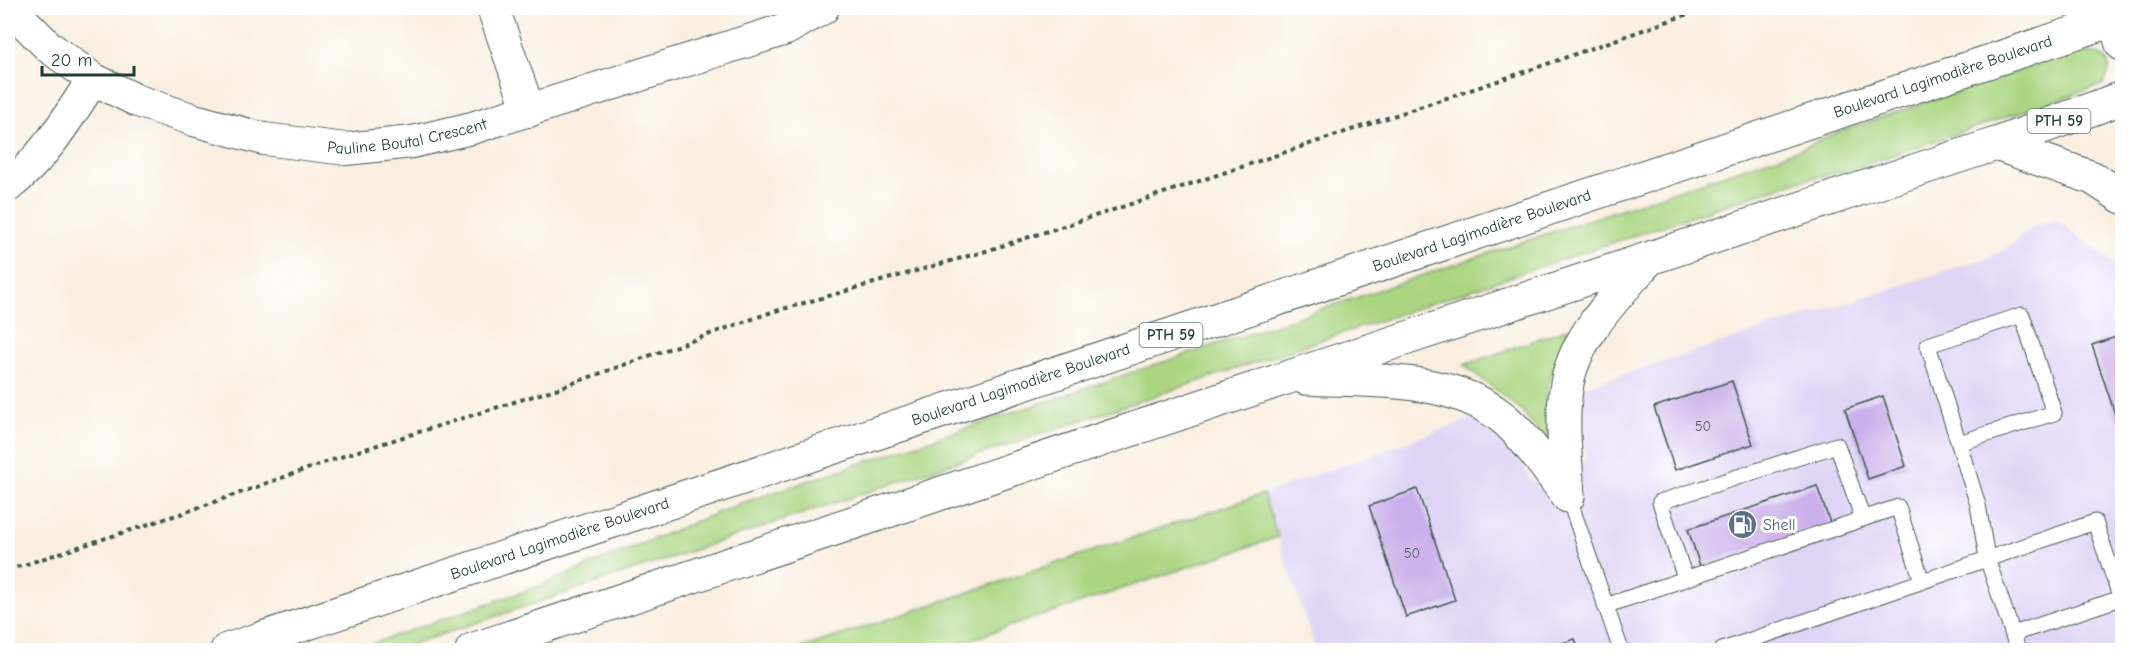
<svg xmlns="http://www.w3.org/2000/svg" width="2130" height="658" font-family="'Comic Neue',sans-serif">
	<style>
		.built { fill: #dfd4f5 }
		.green { fill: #aad682; stroke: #648a5b; stroke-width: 1.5 }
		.building { fill: #cab0ea }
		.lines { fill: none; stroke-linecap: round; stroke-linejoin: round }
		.service-casing { stroke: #40584e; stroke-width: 17 }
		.minor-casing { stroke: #40584e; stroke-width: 34 }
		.tertiary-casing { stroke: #40584e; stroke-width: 35 }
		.primary-casing { stroke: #40584e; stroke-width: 35 }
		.path { stroke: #40584e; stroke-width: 4; stroke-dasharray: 4.5 4.5; stroke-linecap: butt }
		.service { stroke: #fff; stroke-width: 15 }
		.minor { stroke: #fff; stroke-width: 32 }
		.tertiary { stroke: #fff; stroke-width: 33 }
		.primary { stroke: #fff; stroke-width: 33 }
		.labels { text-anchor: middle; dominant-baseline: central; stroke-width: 6; stroke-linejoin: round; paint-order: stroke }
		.number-label { font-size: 14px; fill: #4a5a62 }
		.shield { fill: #fff; stroke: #627771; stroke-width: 1.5 }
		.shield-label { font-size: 15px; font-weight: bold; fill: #1f3d34 }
		.street-label { font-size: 16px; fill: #1f3d34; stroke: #fff }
		.service-label { font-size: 16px; fill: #4e5e75; stroke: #fff; text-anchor: start }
	</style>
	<rect width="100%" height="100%" fill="#fff"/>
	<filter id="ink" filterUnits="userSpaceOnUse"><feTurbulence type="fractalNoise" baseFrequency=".0167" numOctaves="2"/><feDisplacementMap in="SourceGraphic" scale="12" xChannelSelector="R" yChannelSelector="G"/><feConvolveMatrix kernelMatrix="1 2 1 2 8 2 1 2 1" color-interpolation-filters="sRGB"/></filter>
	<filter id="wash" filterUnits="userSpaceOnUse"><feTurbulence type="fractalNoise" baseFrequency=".008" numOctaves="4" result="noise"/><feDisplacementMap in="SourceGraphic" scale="24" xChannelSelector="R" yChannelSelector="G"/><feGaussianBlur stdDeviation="1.35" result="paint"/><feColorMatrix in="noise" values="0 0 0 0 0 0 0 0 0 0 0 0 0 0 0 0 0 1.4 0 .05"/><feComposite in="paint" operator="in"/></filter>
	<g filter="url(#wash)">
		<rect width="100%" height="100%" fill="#f9eedf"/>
		<path class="built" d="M2056,220L2122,269V650H1316L1263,494L1474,418L1503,437L1515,450L1531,482L1586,460L1578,419L1581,388L1990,257L2007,248L2020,236L2034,226Z"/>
		<g class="green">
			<path d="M2088,52C2092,53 2100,54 2103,57C2114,64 2108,78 2102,85L1852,169L1791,183L395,650H353L534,588L739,504L1803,148L1835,133L2068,54Z"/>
			<path d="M1569,328L1547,386L1546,418L1550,444L1520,409L1464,365Z"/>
			<path d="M1263,494L1278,537L939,650H796Z"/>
		</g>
		<g id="blocks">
			<g class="building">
				<path d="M2122,335V418L2117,420L2092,345Z"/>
				<path d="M1732,381L1753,444L1675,470L1654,407Z"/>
				<path d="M1883,396L1906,466L1868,479L1845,409Z"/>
				<path d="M1817,486L1830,523L1700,566L1688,529Z"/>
				<path d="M1417,489L1455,600L1406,617L1369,506Z"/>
				<path d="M1575,639L1579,650H1541Z"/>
			</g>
		</g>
	</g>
	<g filter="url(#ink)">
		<use href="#blocks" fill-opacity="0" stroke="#40584e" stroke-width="1.5"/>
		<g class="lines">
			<defs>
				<g id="service">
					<path d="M1959,443L2054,413L2022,315L1928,345L1978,505L1987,558L2018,650"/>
					<path d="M1568,496L1621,650"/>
					<path d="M1685,578L1660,502L1837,445L1863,519"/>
					<path d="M1605,606L1898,507L1922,581"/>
					<path d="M2013,634L2121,598"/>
					<path d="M1722,650L2095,522L2122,602"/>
				</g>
				<g id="minor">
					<path id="s1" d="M10,8L49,47L93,79L138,101L194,120L264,139L346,149L412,142L472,128L786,29L823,8"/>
					<path d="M493,8L529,111"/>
					<path d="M8,186C44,158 68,118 93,79"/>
				</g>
				<path id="tertiary" d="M2114,20L2122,44"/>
				<g id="primary">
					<path d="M1996,144L2093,178L2122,197"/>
					<path d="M1305,378C1374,382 1462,374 1514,428C1534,448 1550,473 1568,496"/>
					<path d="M1568,496C1566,461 1561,424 1566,390C1572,339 1616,297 1648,260"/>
					<path id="s2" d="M227,650L2122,17"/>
					<path d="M472,650L1289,377L1996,144L2122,98"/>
				</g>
			</defs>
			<use href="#service" class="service-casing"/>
			<use href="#minor" class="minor-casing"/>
			<use href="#tertiary" class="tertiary-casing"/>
			<use href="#primary" class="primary-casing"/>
			<path class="path" d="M8,570L186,512L349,454L562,387L769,313L986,251L1104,213L1533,69L1705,8"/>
			<use href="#service" class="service"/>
			<use href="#minor" class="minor"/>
			<use href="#tertiary" class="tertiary"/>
			<use href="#primary" class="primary"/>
		</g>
	</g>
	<defs>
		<symbol id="fuel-disc" viewBox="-11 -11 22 22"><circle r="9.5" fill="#5c6f8a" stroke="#fff"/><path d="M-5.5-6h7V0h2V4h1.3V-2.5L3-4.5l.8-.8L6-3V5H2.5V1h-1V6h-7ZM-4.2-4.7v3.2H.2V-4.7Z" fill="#fff"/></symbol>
	</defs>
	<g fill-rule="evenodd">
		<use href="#fuel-disc" x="1726" y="508" width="33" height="33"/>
	</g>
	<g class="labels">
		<g class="number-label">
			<text x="1703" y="426">50</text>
			<text x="1412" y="553">50</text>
		</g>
		<g class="shield">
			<rect x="2027.5" y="109" width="63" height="24" rx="4.5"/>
			<rect x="1139.5" y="323" width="63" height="24" rx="4.5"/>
		</g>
		<g class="shield-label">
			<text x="2059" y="121">PTH 59</text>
			<text x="1171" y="335">PTH 59</text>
		</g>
		<g class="street-label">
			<text stroke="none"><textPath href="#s2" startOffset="1809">Boulevard Lagimodière Boulevard</textPath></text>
			<text stroke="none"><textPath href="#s1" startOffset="436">Pauline Boutal Crescent</textPath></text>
			<text stroke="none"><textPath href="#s2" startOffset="1323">Boulevard Lagimodière Boulevard</textPath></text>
			<text stroke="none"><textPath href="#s2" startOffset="837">Boulevard Lagimodière Boulevard</textPath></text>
			<text stroke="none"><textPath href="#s2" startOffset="351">Boulevard Lagimodière Boulevard</textPath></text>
		</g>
		<g class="service-label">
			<text x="1763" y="525">Shell</text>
		</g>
	</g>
	<rect width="2130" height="658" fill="none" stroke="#fff" stroke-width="30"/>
	<path d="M42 66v9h92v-9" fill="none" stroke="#1f3d34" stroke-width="3"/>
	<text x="51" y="66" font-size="18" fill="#1f3d34" stroke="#ffffff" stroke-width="4.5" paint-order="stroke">20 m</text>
</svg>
